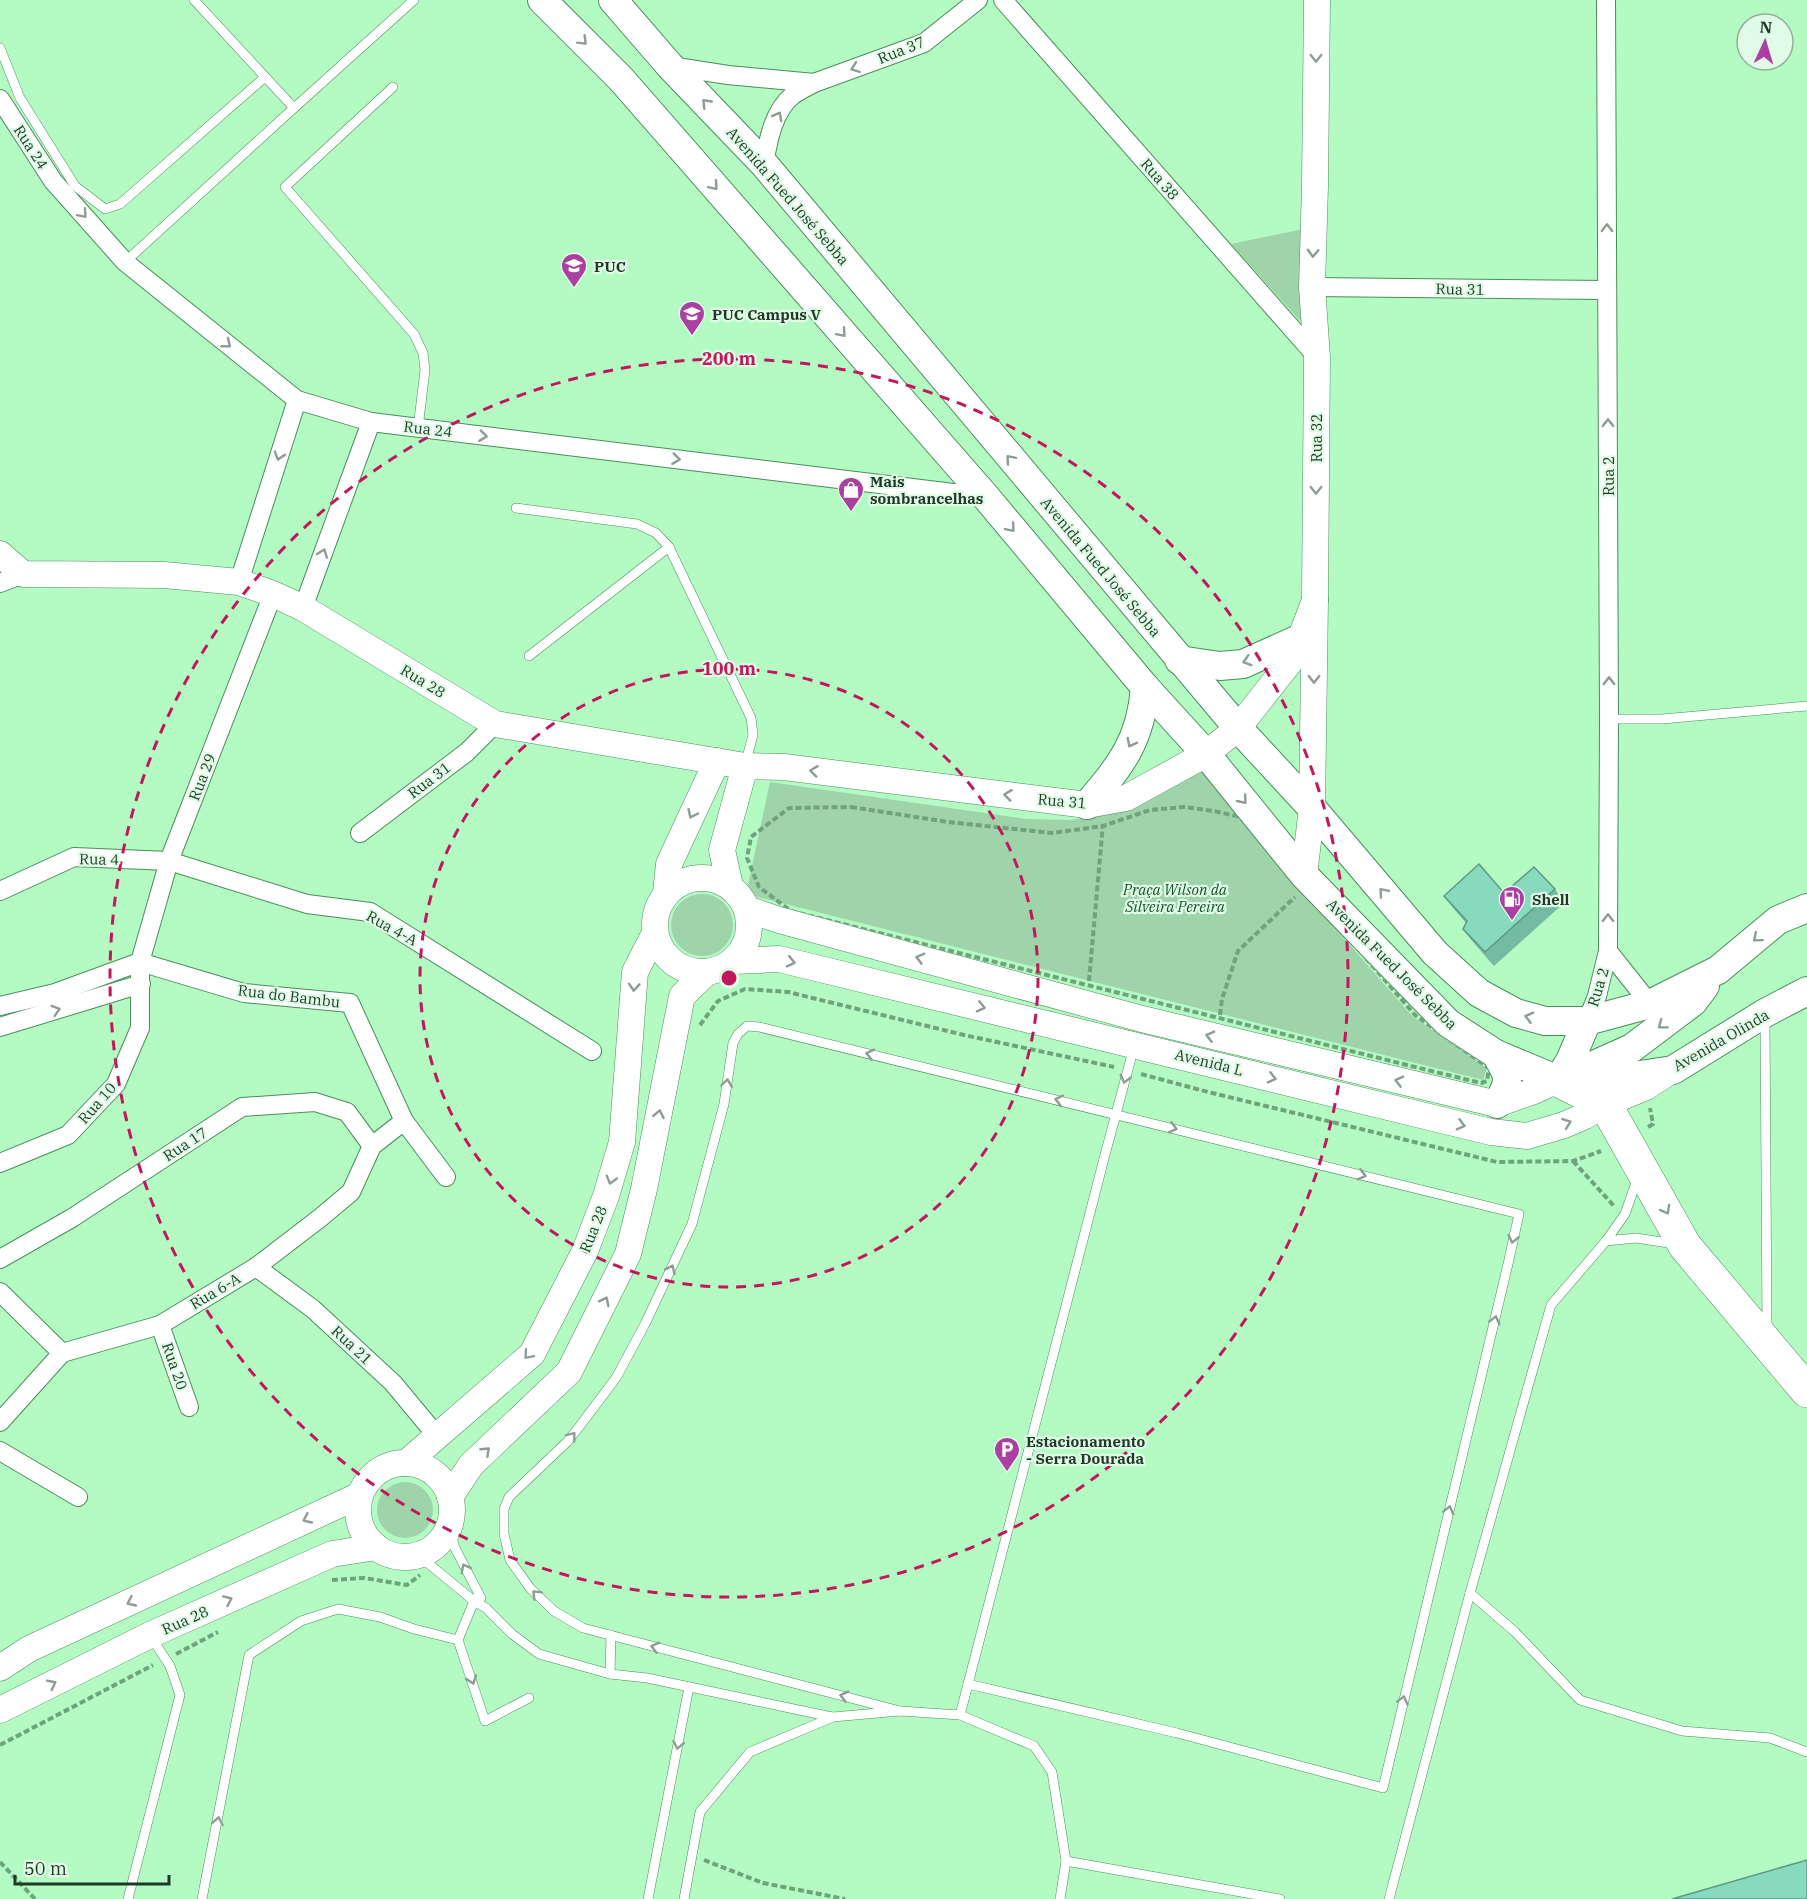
<svg xmlns="http://www.w3.org/2000/svg" width="1807" height="1899" font-family="'IBM Plex Serif',serif">
	<style>
		.green { fill: #9fd3aa }
		.lines { fill: none; stroke-linecap: round; stroke-linejoin: round }
		.lane-casing { stroke: #498d5b; stroke-width: 10 }
		.street-casing { stroke: #498d5b; stroke-width: 20 }
		.secondary-casing { stroke: #498d5b; stroke-width: 27 }
		.primary-casing { stroke: #498d5b; stroke-width: 30 }
		.highway-casing { stroke: #498d5b; stroke-width: 34 }
		.path { stroke: #6fa37b; stroke-width: 4; stroke-dasharray: 6 3; stroke-linecap: butt }
		.lane { stroke: #fff; stroke-width: 9 }
		.street { stroke: #fff; stroke-width: 18 }
		.secondary { stroke: #fff; stroke-width: 26 }
		.primary { stroke: #fff; stroke-width: 28 }
		.highway { stroke: #fff; stroke-width: 33 }
		.wall { fill: #74bba3 }
		.building { fill: #87dabe; stroke: #5e9985; stroke-width: 1.5 }
		.oneway { stroke: #8e9c92 }
		.ring { fill: none; stroke: #c2185b; stroke-width: 3; stroke-dasharray: 10 8 }
		.labels { text-anchor: middle; dominant-baseline: central; stroke-width: 4.5; stroke-linejoin: round; paint-order: stroke }
		.street-label { font-size: 15px; fill: #1d3a25; stroke: #e0fce6 }
		.poi-label { font-size: 15px; font-weight: bold; fill: #1d3a25; stroke: #e0fce6; text-anchor: start }
		.park-label { font-size: 15px; font-style: italic; fill: #13552a; stroke: #e0fce6 }
		.centre { fill: #c2185b; stroke: #e0fce6; stroke-width: 3 }
		.ring-label { font-size: 18px; text-anchor: middle; font-weight: bold; fill: #c2185b; stroke: #e0fce6; stroke-width: 4.5; stroke-linejoin: round; paint-order: stroke }
	</style>
	<rect width="100%" height="100%" fill="#b3fbc3"/>
	<g class="green">
		<path d="M1303,229L1302,323L1231,244Z"/>
		<path d="M1202,770L1246,826L1412,1016L1487,1068L1483,1080L746,894L770,782L1027,819L1072,820L1129,808Z"/>
		<circle cx="702" cy="925" r="31"/>
		<circle cx="405" cy="1510" r="28"/>
	</g>
	<g class="lines">
		<defs>
			<g id="lane">
				<path d="M0,48L20,98L75,186L105,209L120,204L265,77"/>
				<path d="M393,87L285,187L414,334L423,353L425,370L418,428"/>
				<path d="M294,108L414,0"/>
				<path d="M125,262L294,108L194,0"/>
				<path d="M516,508L637,524L656,533L669,547L751,718L753,735L745,765"/>
				<path d="M529,656L669,547"/>
				<path d="M1609,719H1662L1807,706"/>
				<path d="M1765,1019L1767,1329"/>
				<path d="M1606,1241L1636,1238L1675,1244"/>
				<path d="M449,1526L455,1548L481,1598"/>
				<path d="M418,1555L474,1601L486,1608L512,1634L539,1654L610,1674L647,1678L832,1717"/>
				<path d="M1470,1593L1515,1632L1580,1700L1682,1731L1770,1738L1807,1752"/>
				<path d="M479,1594L474,1601L458,1640L485,1721L529,1698"/>
				<path d="M610,1674L611,1635"/>
				<path d="M900,1711L583,1628L554,1611L530,1588L510,1560L504,1534V1509L509,1497L567,1442L579,1427L616,1378L645,1324L692,1224L724,1104L733,1043L738,1034L747,1026L759,1027L1519,1214L1508,1264L1383,1788L1177,1733L968,1684"/>
				<path d="M960,1715L1106,1151L1134,1047"/>
				<path d="M1066,1861L1280,1899"/>
				<path d="M128,1899L180,1695L170,1666L151,1637"/>
				<path d="M202,1899L249,1655L301,1621L338,1609L380,1617L414,1629L458,1640"/>
				<path d="M648,1899L689,1687"/>
				<path d="M684,1899L700,1812L750,1752L833,1717L900,1711L960,1715L1034,1746L1052,1772L1066,1861L1060,1899"/>
				<path d="M1389,1899L1470,1593L1551,1305L1606,1241L1625,1214L1638,1177"/>
			</g>
			<g id="street">
				<path d="M1003,0L1317,357"/>
				<path d="M1606,0L1609,719L1608,951L1650,1004"/>
				<path d="M670,66L728,75L814,83L924,43L978,0"/>
				<path d="M0,99L53,181L125,262L297,400L371,422L986,497"/>
				<path d="M764,164C768,141 773,111 793,95C800,90 807,87 814,83"/>
				<path d="M1312,287L1607,290"/>
				<path d="M239,582L297,400"/>
				<path d="M0,583L23,574"/>
				<path d="M303,608L371,422"/>
				<path d="M360,833L467,752L495,724"/>
				<path d="M0,891L74,857L169,861L307,904L370,912L592,1051"/>
				<path d="M140,962L244,993L350,1003L404,1121L446,1177"/>
				<path d="M0,1006L55,993L140,962"/>
				<path d="M1587,1021L1597,996L1608,951"/>
				<path d="M0,1027L141,984"/>
				<path d="M0,1163L68,1135L116,1084L140,1028V962L169,861L273,594"/>
				<path d="M0,1259L72,1218L242,1107L315,1102L347,1112L372,1146"/>
				<path d="M256,1267L313,1309L393,1383L437,1436"/>
				<path d="M0,1292L62,1353"/>
				<path d="M160,1325L189,1407"/>
				<path d="M0,1422L62,1353L160,1325L256,1267L320,1218L351,1192L372,1146L404,1121"/>
				<path d="M0,1451L78,1497"/>
			</g>
			<g id="secondary">
				<path d="M0,554L23,574L164,575L239,582L273,594L303,608L495,724L745,766L784,767L1087,805L1126,798L1206,754L1238,728L1293,658L1315,600"/>
				<path d="M1304,875L1312,808L1315,600L1317,357L1312,287L1315,186L1317,0"/>
				<circle cx="702" cy="925" r="47"/>
				<path d="M730,886L722,850L745,766"/>
				<path d="M666,893L669,864L717,761"/>
				<path d="M747,909L779,920L1142,1019L1497,1104L1534,1091L1558,1080"/>
				<path d="M733,961L779,959L1491,1132L1527,1136L1564,1125L1585,1116L1605,1104L1646,1087L1669,1072"/>
				<path d="M406,1463L532,1354L585,1251L606,1196L622,1142L635,972L655,933"/>
				<circle cx="405" cy="1510" r="47"/>
				<path d="M450,1497L471,1465L569,1372L628,1254L644,1189L682,996L707,972"/>
				<path d="M0,1668L29,1649L360,1495"/>
				<path d="M0,1710L150,1635L332,1554L376,1547"/>
			</g>
			<g id="primary">
				<path d="M542,0L621,79L986,497L1145,687L1206,754L1304,875L1448,1023L1496,1054L1558,1080L1640,1075L1673,1070L1765,1013L1807,991"/>
				<path d="M613,0L670,66L764,164L1238,728L1312,808L1435,953L1479,993L1516,1013L1545,1021H1587L1650,1004L1718,970L1778,920L1807,908"/>
				<path d="M1179,660L1220,666L1243,664L1301,638"/>
				<path d="M1087,805C1121,765 1141,741 1145,687"/>
				<path d="M1496,1054C1510,1079 1511,1079 1497,1104"/>
				<path d="M1576,1073L1632,1048L1693,1002L1705,986"/>
				<path d="M1558,1080L1570,1061L1587,1021"/>
			</g>
			<path id="highway" d="M1558,1080L1605,1104L1685,1246L1807,1391"/>
		</defs>
		<use href="#lane" class="lane-casing"/>
		<use href="#street" class="street-casing"/>
		<use href="#secondary" class="secondary-casing"/>
		<use href="#primary" class="primary-casing"/>
		<use href="#highway" class="highway-casing"/>
		<g class="path">
			<path d="M851,807L948,822L1052,833L1103,826L1150,810L1184,807L1214,811L1245,818L1415,1015L1489,1068L1487,1081L1481,1083L1411,1066L791,911L759,887L747,858L751,837L789,808Z"/>
			<path d="M1089,981L1103,824"/>
			<path d="M1220,1015L1222,999L1238,951L1295,897"/>
			<path d="M700,1025L718,1001L745,989L788,992L964,1035L1114,1067"/>
			<path d="M1141,1074L1208,1092L1497,1162L1573,1161L1601,1151"/>
			<path d="M1648,1127L1653,1124L1650,1108"/>
			<path d="M1573,1161L1614,1206"/>
			<path d="M332,1580L364,1578L407,1585L420,1575"/>
			<path d="M176,1654L218,1632"/>
			<path d="M0,1745L153,1665"/>
			<path d="M704,1860L763,1883L845,1899"/>
			<path d="M0,1862L35,1899"/>
		</g>
		<use href="#lane" class="lane"/>
		<use href="#street" class="street"/>
		<use href="#secondary" class="secondary"/>
		<use href="#primary" class="primary"/>
		<use href="#highway" class="highway"/>
	</g>
	<path class="wall" d="M1555,889L1564,903L1494,966L1473,942L1463,929L1466,923L1454,909L1444,896L1504,893Z"/>
	<g class="building">
		<path d="M1479,864L1504,893L1534,867L1555,889L1485,952L1463,929L1467,921L1444,896Z"/>
		<path d="M1807,1860V1899H1672Z"/>
	</g>
	<defs><path id="oneway-chevron" d="M-2-3.5L2.5 0L-2 3.5" fill="none" stroke-width="1.6" stroke-linecap="round" stroke-linejoin="round" transform="scale(1.5)"/></defs>
	<g class="oneway">
		<use href="#oneway-chevron" transform="translate(583 41) rotate(45)"/>
		<use href="#oneway-chevron" transform="translate(1316 58) rotate(90)"/>
		<use href="#oneway-chevron" transform="translate(855 68) rotate(160)"/>
		<use href="#oneway-chevron" transform="translate(706 103) rotate(-134)"/>
		<use href="#oneway-chevron" transform="translate(778 116) rotate(-61)"/>
		<use href="#oneway-chevron" transform="translate(714 186) rotate(49)"/>
		<use href="#oneway-chevron" transform="translate(83 214) rotate(49)"/>
		<use href="#oneway-chevron" transform="translate(1607 228) rotate(-90)"/>
		<use href="#oneway-chevron" transform="translate(1313 253) rotate(92)"/>
		<use href="#oneway-chevron" transform="translate(842 333) rotate(49)"/>
		<use href="#oneway-chevron" transform="translate(227 344) rotate(39)"/>
		<use href="#oneway-chevron" transform="translate(1608 423) rotate(-90)"/>
		<use href="#oneway-chevron" transform="translate(483 436) rotate(7)"/>
		<use href="#oneway-chevron" transform="translate(279 456) rotate(107)"/>
		<use href="#oneway-chevron" transform="translate(676 459) rotate(7)"/>
		<use href="#oneway-chevron" transform="translate(1010 459) rotate(-130)"/>
		<use href="#oneway-chevron" transform="translate(1316 490) rotate(90)"/>
		<use href="#oneway-chevron" transform="translate(1011 528) rotate(50)"/>
		<use href="#oneway-chevron" transform="translate(323 553) rotate(-70)"/>
		<use href="#oneway-chevron" transform="translate(1247 661) rotate(163)"/>
		<use href="#oneway-chevron" transform="translate(1314 679) rotate(91)"/>
		<use href="#oneway-chevron" transform="translate(1609 681) rotate(-90)"/>
		<use href="#oneway-chevron" transform="translate(1131 743) rotate(117)"/>
		<use href="#oneway-chevron" transform="translate(814 771) rotate(-173)"/>
		<use href="#oneway-chevron" transform="translate(1008 795) rotate(-173)"/>
		<use href="#oneway-chevron" transform="translate(1243 800) rotate(51)"/>
		<use href="#oneway-chevron" transform="translate(692 814) rotate(115)"/>
		<use href="#oneway-chevron" transform="translate(1383 892) rotate(-130)"/>
		<use href="#oneway-chevron" transform="translate(1608 918) rotate(-90)"/>
		<use href="#oneway-chevron" transform="translate(1757 938) rotate(140)"/>
		<use href="#oneway-chevron" transform="translate(920 958) rotate(-165)"/>
		<use href="#oneway-chevron" transform="translate(791 962) rotate(13)"/>
		<use href="#oneway-chevron" transform="translate(634 987) rotate(94)"/>
		<use href="#oneway-chevron" transform="translate(981 1007) rotate(13)"/>
		<use href="#oneway-chevron" transform="translate(56 1010) rotate(-17)"/>
		<use href="#oneway-chevron" transform="translate(1529 1017) rotate(-166)"/>
		<use href="#oneway-chevron" transform="translate(1662 1025) rotate(143)"/>
		<use href="#oneway-chevron" transform="translate(1210 1036) rotate(-166)"/>
		<use href="#oneway-chevron" transform="translate(870 1054) rotate(-166)"/>
		<use href="#oneway-chevron" transform="translate(1272 1078) rotate(14)"/>
		<use href="#oneway-chevron" transform="translate(1125 1079) rotate(105)"/>
		<use href="#oneway-chevron" transform="translate(1399 1081) rotate(-166)"/>
		<use href="#oneway-chevron" transform="translate(727 1083) rotate(-82)"/>
		<use href="#oneway-chevron" transform="translate(1059 1100) rotate(-166)"/>
		<use href="#oneway-chevron" transform="translate(659 1114) rotate(-79)"/>
		<use href="#oneway-chevron" transform="translate(1567 1123) rotate(-20)"/>
		<use href="#oneway-chevron" transform="translate(1461 1125) rotate(14)"/>
		<use href="#oneway-chevron" transform="translate(1173 1128) rotate(14)"/>
		<use href="#oneway-chevron" transform="translate(1362 1175) rotate(14)"/>
		<use href="#oneway-chevron" transform="translate(611 1180) rotate(106)"/>
		<use href="#oneway-chevron" transform="translate(1666 1210) rotate(61)"/>
		<use href="#oneway-chevron" transform="translate(1513 1239) rotate(102)"/>
		<use href="#oneway-chevron" transform="translate(671 1269) rotate(-65)"/>
		<use href="#oneway-chevron" transform="translate(605 1301) rotate(-63)"/>
		<use href="#oneway-chevron" transform="translate(1495 1320) rotate(-76)"/>
		<use href="#oneway-chevron" transform="translate(528 1355) rotate(131)"/>
		<use href="#oneway-chevron" transform="translate(572 1436) rotate(-52)"/>
		<use href="#oneway-chevron" transform="translate(486 1451) rotate(-43)"/>
		<use href="#oneway-chevron" transform="translate(1449 1510) rotate(-76)"/>
		<use href="#oneway-chevron" transform="translate(307 1519) rotate(155)"/>
		<use href="#oneway-chevron" transform="translate(465 1568) rotate(-118)"/>
		<use href="#oneway-chevron" transform="translate(536 1594) rotate(-135)"/>
		<use href="#oneway-chevron" transform="translate(228 1600) rotate(-24)"/>
		<use href="#oneway-chevron" transform="translate(131 1602) rotate(155)"/>
		<use href="#oneway-chevron" transform="translate(655 1647) rotate(-165)"/>
		<use href="#oneway-chevron" transform="translate(472 1680) rotate(71)"/>
		<use href="#oneway-chevron" transform="translate(52 1684) rotate(-27)"/>
		<use href="#oneway-chevron" transform="translate(844 1696) rotate(-165)"/>
		<use href="#oneway-chevron" transform="translate(1403 1700) rotate(-76)"/>
		<use href="#oneway-chevron" transform="translate(678 1745) rotate(101)"/>
		<use href="#oneway-chevron" transform="translate(218 1821) rotate(-79)"/>
	</g>
	<g class="ring">
		<circle cx="729" cy="978" r="309"/>
		<circle cx="729" cy="978" r="619"/>
	</g>
	<defs>
		<symbol id="university-pin" viewBox="-11 -11 22 30"><path d="M0 17L-7.5 6A9.5 9.5 0 1 1 7.5 6Z" fill="#aa40a2" stroke="#e0fce6"/><path d="M0-5L7-2L0 1L-7-2ZM-4 1L0 2.5L4 1V4Q0 6-4 4Z" fill="#fff"/></symbol>
		<symbol id="shop-pin" viewBox="-11 -11 22 30"><path d="M0 17L-7.5 6A9.5 9.5 0 1 1 7.5 6Z" fill="#aa40a2" stroke="#e0fce6"/><path d="M-5-2.5h2.3a2.7 3.5 0 0 1 5.4 0H5L5.5 6h-11ZM-1.5-2.5h3a1.5 2.3 0 0 0-3 0Z" fill="#fff"/></symbol>
		<symbol id="fuel-pin" viewBox="-11 -11 22 30"><path d="M0 17L-7.5 6A9.5 9.5 0 1 1 7.5 6Z" fill="#aa40a2" stroke="#e0fce6"/><path d="M-5.5-6h7V0h2V4h1.3V-2.5L3-4.5l.8-.8L6-3V5H2.5V1h-1V6h-7ZM-4.2-4.7v3.2H.2V-4.7Z" fill="#fff"/></symbol>
		<symbol id="parking-pin" viewBox="-11 -11 22 30"><path d="M0 17L-7.5 6A9.5 9.5 0 1 1 7.5 6Z" fill="#aa40a2" stroke="#e0fce6"/><path d="M-3.5-5.5H1a3.5 3.5 0 0 1 0 7H-1V5.5H-3.5ZM-1-3.4V-.6H.8a1.4 1.4 0 0 0 0-2.8Z" fill="#fff"/></symbol>
	</defs>
	<g fill-rule="evenodd">
		<use href="#university-pin" x="559" y="251" width="30" height="40"/>
		<use href="#university-pin" x="677" y="299" width="30" height="40"/>
		<use href="#shop-pin" x="836" y="475" width="30" height="40"/>
		<use href="#fuel-pin" x="1497" y="884" width="30" height="40"/>
		<use href="#parking-pin" x="992" y="1435" width="30" height="40"/>
	</g>
	<g class="labels">
		<g class="street-label">
			<text transform="translate(901 50) rotate(-22)">Rua 37</text>
			<text transform="translate(31 147) rotate(57)">Rua 24</text>
			<text transform="translate(1160 179) rotate(49)">Rua 38</text>
			<text transform="translate(788 196) rotate(49)">Avenida Fued José Sebba</text>
			<text transform="translate(1460 289) rotate(1)">Rua 31</text>
			<text transform="translate(428 429) rotate(7)">Rua 24</text>
			<text transform="translate(1316 438) rotate(-90)">Rua 32</text>
			<text transform="translate(1608 476) rotate(-90)">Rua 2</text>
			<text transform="translate(1101 567) rotate(50)">Avenida Fued José Sebba</text>
			<text transform="translate(423 681) rotate(31)">Rua 28</text>
			<text transform="translate(202 777) rotate(-69)">Rua 29</text>
			<text transform="translate(429 780) rotate(-37)">Rua 31</text>
			<text transform="translate(1062 801) rotate(5)">Rua 31</text>
			<text transform="translate(99 859) rotate(1)">Rua 4</text>
			<text transform="translate(392 928) rotate(29)">Rua 4-A</text>
			<text transform="translate(1392 964) rotate(45)">Avenida Fued José Sebba</text>
			<text transform="translate(1598 987) rotate(-73)">Rua 2</text>
			<text transform="translate(289 996) rotate(7)">Rua do Bambu</text>
			<text transform="translate(1721 1040) rotate(-30)">Avenida Olinda</text>
			<text transform="translate(1209 1062) rotate(14)">Avenida L</text>
			<text transform="translate(97 1103) rotate(-49)">Rua 10</text>
			<text transform="translate(185 1144) rotate(-33)">Rua 17</text>
			<text transform="translate(593 1229) rotate(-68)">Rua 28</text>
			<text transform="translate(215 1291) rotate(-31)">Rua 6-A</text>
			<text transform="translate(352 1345) rotate(43)">Rua 21</text>
			<text transform="translate(175 1366) rotate(71)">Rua 20</text>
			<text transform="translate(185 1620) rotate(-24)">Rua 28</text>
		</g>
		<g class="poi-label">
			<text x="594" y="266">PUC</text>
			<text x="712" y="314">PUC Campus V</text>
			<text x="870" y="481">Mais<tspan x="870" dy="17">sombrancelhas</tspan></text>
			<text x="1532" y="899">Shell</text>
			<text x="1026" y="1441">Estacionamento<tspan x="1026" dy="17">- Serra Dourada</tspan></text>
		</g>
		<g class="park-label">
			<text x="1175" y="889">Praça Wilson da<tspan x="1175" dy="17">Silveira Pereira</tspan></text>
		</g>
	</g>
	<circle cx="729" cy="978" r="9" class="centre"/>
	<g class="ring-label">
		<text x="729" y="365">200 m</text>
		<text x="729" y="675">100 m</text>
	</g>
	<g transform="translate(1765 42) rotate(4)"><circle r="28" fill="#e0fce6" stroke="#92ae99" stroke-width="1.5"/>
	<path d="M0-4.5L10 22L0 15L-10 22Z" fill="#aa40a2"/>
	<text y="-9" font-size="16" font-weight="bold" text-anchor="middle" fill="#1d3a25">N</text>
	</g>
	<path d="M15 1875v9h154v-9" fill="none" stroke="#1d3a25" stroke-width="3"/>
	<text x="24" y="1875" font-size="18" fill="#1d3a25" stroke="#e0fce6" stroke-width="4.5" paint-order="stroke">50 m</text>
</svg>
